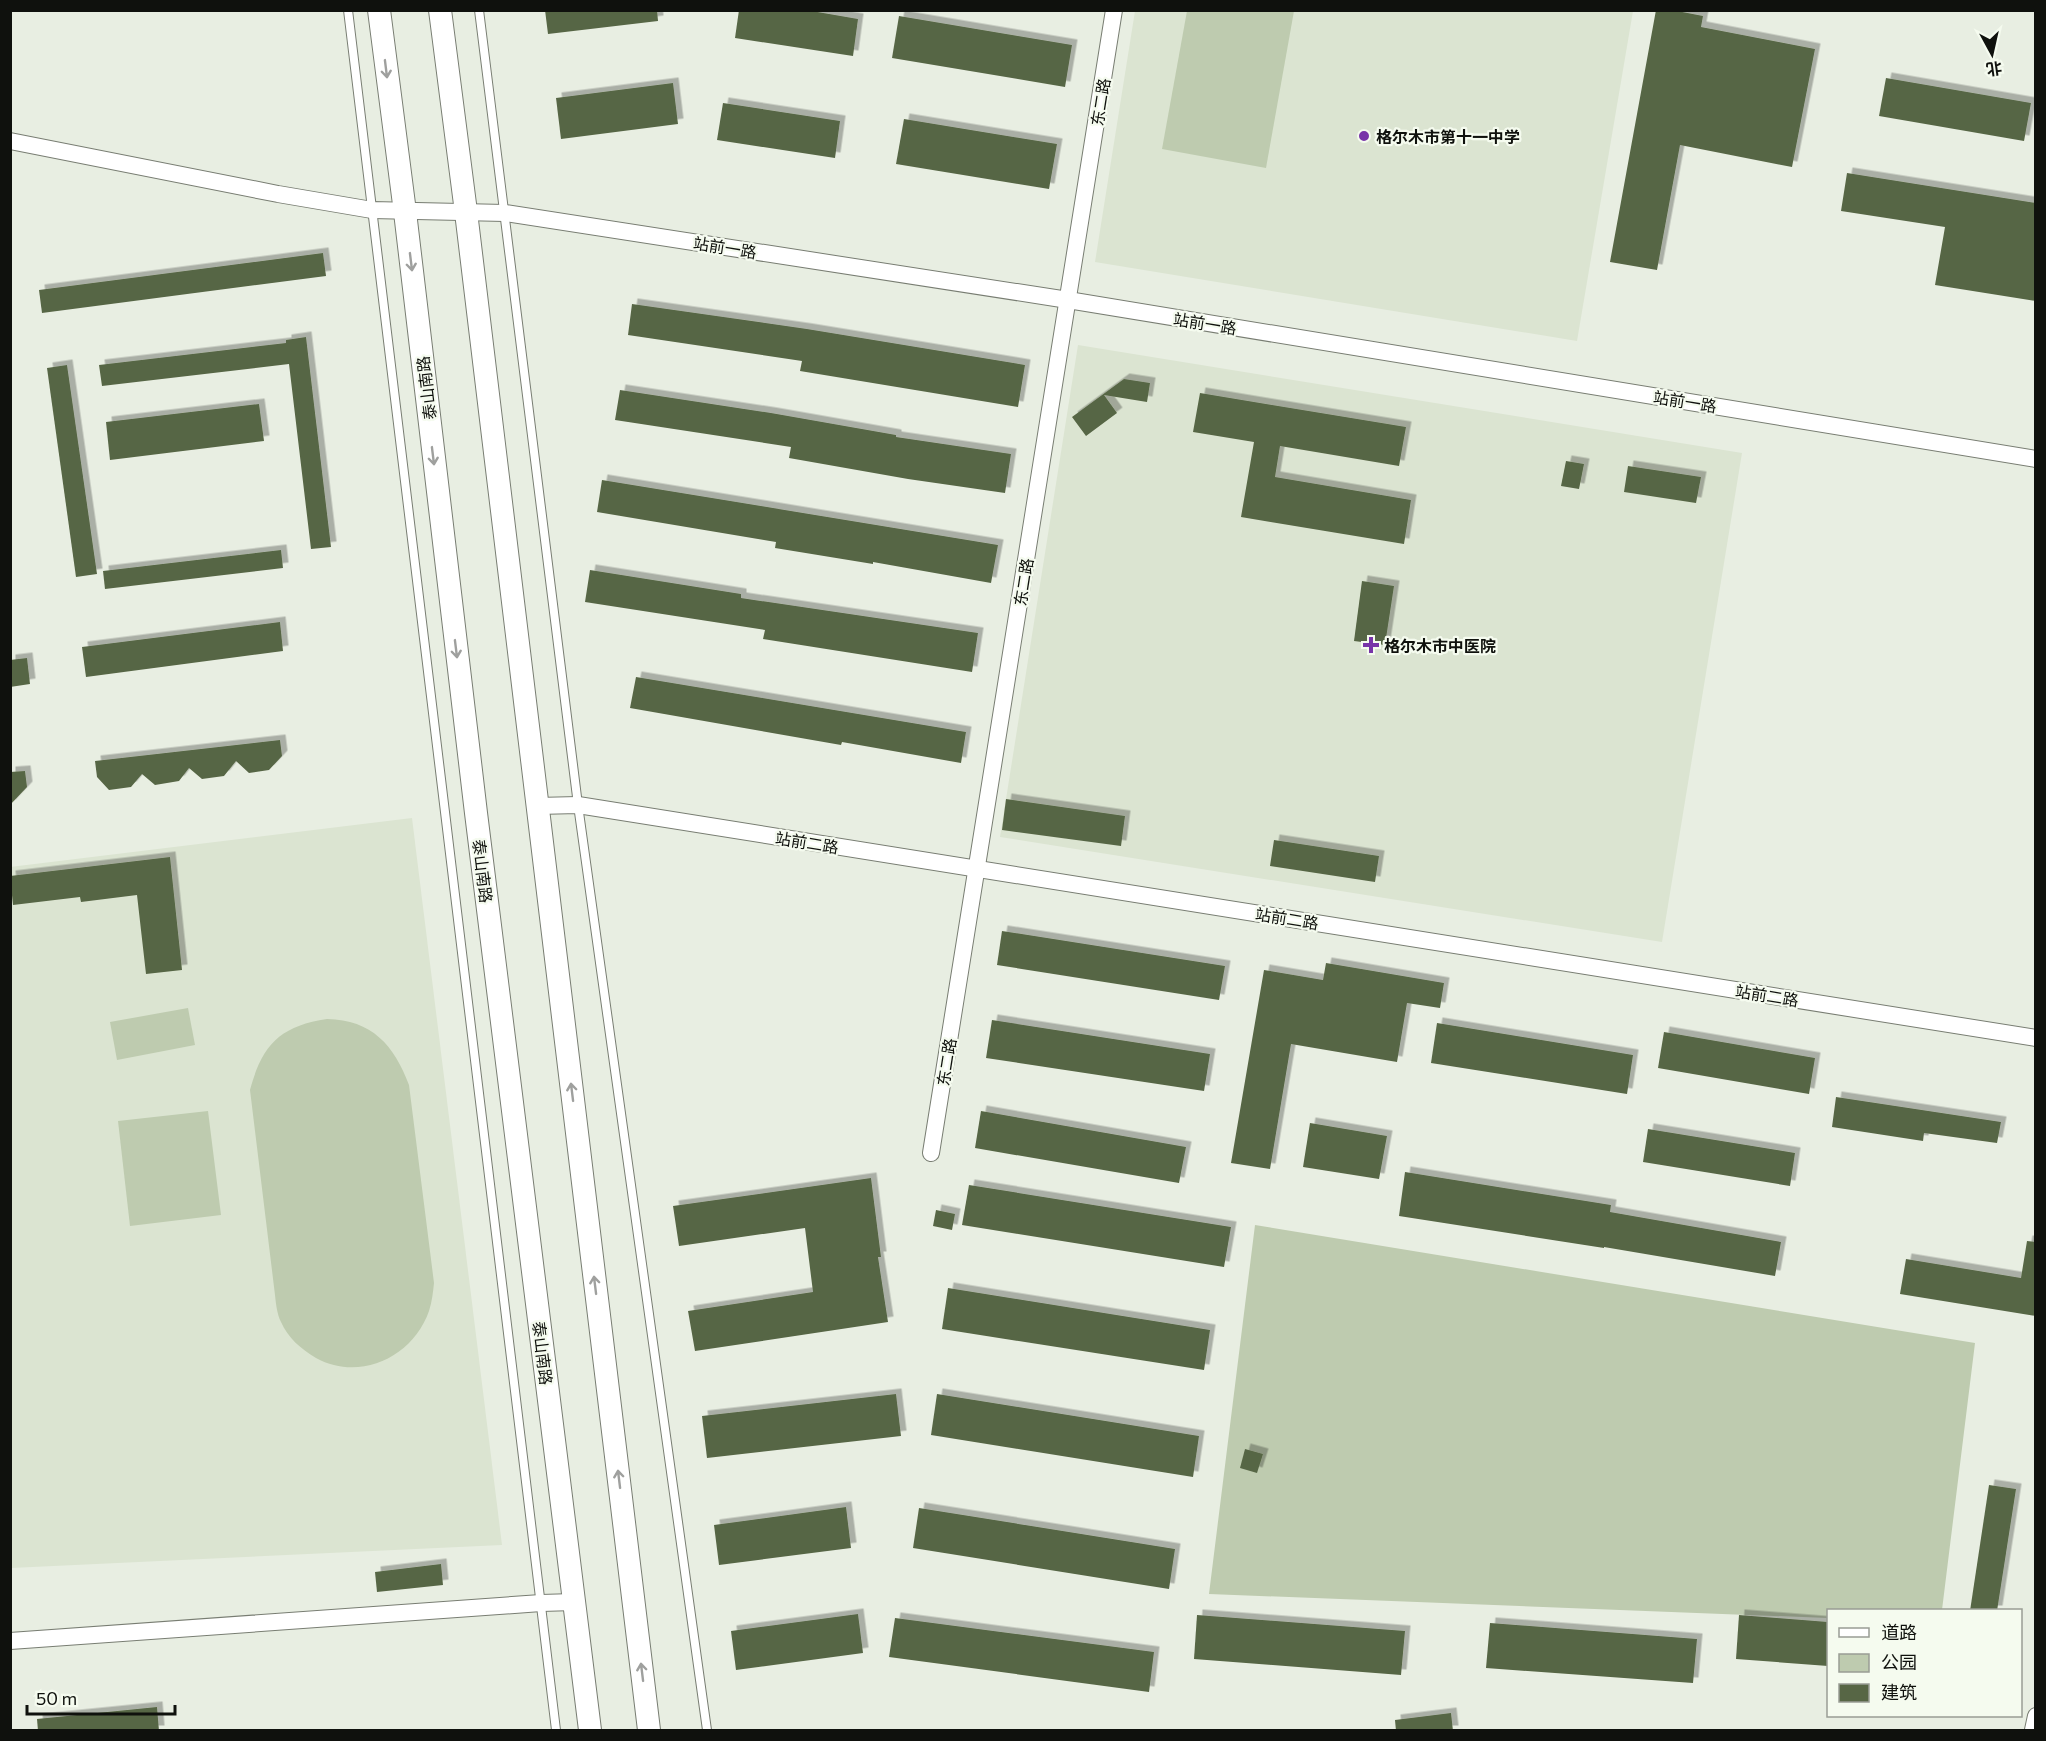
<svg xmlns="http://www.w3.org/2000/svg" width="2046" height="1741" font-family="Commissioner,'Noto Sans SC',sans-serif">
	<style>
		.built { fill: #dbe4d1 }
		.green { fill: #becbaf }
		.building { fill: #576645; filter: url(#shadow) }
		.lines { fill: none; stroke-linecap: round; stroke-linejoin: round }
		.lane-casing { stroke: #787d72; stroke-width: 10 }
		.street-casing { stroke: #787d72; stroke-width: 18 }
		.secondary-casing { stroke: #787d72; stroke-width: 24 }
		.lane { stroke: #fff; stroke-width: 8 }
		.street { stroke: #fff; stroke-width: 16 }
		.secondary { stroke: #fff; stroke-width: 22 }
		.oneway { stroke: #9fa09e }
		.poi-dot { fill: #7834a8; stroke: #f5fbef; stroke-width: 2 }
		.labels { text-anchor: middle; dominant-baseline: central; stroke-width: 4.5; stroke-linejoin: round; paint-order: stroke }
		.street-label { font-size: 16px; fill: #0f110d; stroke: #f5fbef }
		.poi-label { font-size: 16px; font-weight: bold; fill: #0f110d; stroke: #f5fbef; text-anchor: start }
	</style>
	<defs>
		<filter id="shadow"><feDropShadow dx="5.5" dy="-5.5" stdDeviation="0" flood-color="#0004"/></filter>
	</defs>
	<rect width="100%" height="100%" fill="#e8eee2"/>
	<g class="built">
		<path d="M1135,11H1633L1577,341L1095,262Z"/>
		<path d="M1078,345L1742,453L1662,942L1000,837Z"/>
		<path d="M412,818L502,1545L11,1568L10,867Z"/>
	</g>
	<g class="green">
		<path d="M1187,11H1294L1266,168L1162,149Z"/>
		<path d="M188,1008L195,1045L117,1060L110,1022Z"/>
		<path d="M327,1019C372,1020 394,1045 409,1085L434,1283C433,1292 432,1302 429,1311C413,1357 360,1382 316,1358C301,1349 288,1338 281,1322C277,1314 276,1304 275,1295L250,1090C262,1045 280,1026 327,1019Z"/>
		<path d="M208,1111L221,1215L130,1226L118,1121Z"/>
		<path d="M1255,1225L1975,1343L1942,1610H1828V1618L1209,1594Z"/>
	</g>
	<g class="building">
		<path d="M545,10H657L658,21L548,34Z"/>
		<path d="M739,10H806L858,19L853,56L735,38Z"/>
		<path d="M1656,10H1672L1703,16L1701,27L1815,49L1792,167L1680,145L1657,270L1610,262Z"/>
		<path d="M899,16L1072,45L1065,87L892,58Z"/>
		<path d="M1886,78L2031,103L2024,141L1879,116Z"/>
		<path d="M673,83L678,124L561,139L556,98Z"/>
		<path d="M723,103L840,121L835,158L717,140Z"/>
		<path d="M904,119L1057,144L1049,189L896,164Z"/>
		<path d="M1847,173L2036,203V301L1935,285L1945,227L1841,211Z"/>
		<path d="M323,253L326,276L42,313L39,290Z"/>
		<path d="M632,304L807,329L1025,365L1018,407L800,371L802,361L628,335Z"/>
		<path d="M306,337L331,547L311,549L289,364L102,386L99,365L286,343V340Z"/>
		<path d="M67,365L97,574L76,577L47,368Z"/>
		<path d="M1124,379L1150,383L1147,402L1104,395L1117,413L1086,436L1072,417Z"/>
		<path d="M620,390L771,413L896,435V437L1011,454L1005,493L908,479L789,458L791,447L615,420Z"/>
		<path d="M1200,393L1406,427L1399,466L1280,446L1275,477L1411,500L1404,544L1241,517L1254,442L1193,432Z"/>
		<path d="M259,404L264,441L110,460L106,422Z"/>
		<path d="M1566,461L1584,464L1579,489L1561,486Z"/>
		<path d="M1628,466L1701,477L1696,503L1624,492Z"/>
		<path d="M602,480L998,545L991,583L873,562V564L775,548L776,542L597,512Z"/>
		<path d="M281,550L283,568L105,589L103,571Z"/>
		<path d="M590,570L741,594V598L978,633L972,672L763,639L765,630L585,602Z"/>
		<path d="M1362,581L1394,586L1385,645L1354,641Z"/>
		<path d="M280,622L283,651L86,677L82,647Z"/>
		<path d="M27,658L30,684L10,687V660Z"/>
		<path d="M636,677L966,732L961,763L842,742L841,745L630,708Z"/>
		<path d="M280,740L282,756L269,770L249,773L236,761L224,776L202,779L189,768L179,781L155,785L142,774L131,787L109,790L97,777L95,761Z"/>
		<path d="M25,771L27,787L10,805V772Z"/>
		<path d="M1006,799L1125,816L1121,846L1002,830Z"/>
		<path d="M1274,840L1379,856L1375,882L1270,866Z"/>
		<path d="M170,857L182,970L146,974L137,895L81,902L80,897L13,905L10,876Z"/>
		<path d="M1002,931L1225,966L1219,1000L997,965Z"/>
		<path d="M1326,963L1444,983L1440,1008L1407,1003L1397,1062L1291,1044L1270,1169L1231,1163L1264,970L1323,980Z"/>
		<path d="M992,1020L1210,1054L1204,1091L986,1058Z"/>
		<path d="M1437,1023L1633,1055L1627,1094L1431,1063Z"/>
		<path d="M1664,1032L1815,1058L1809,1094L1658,1068Z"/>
		<path d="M1836,1097L2001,1122L1997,1143L1924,1133L1923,1141L1832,1127Z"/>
		<path d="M981,1111L1186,1147L1179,1183L975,1148Z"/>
		<path d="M1310,1123L1387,1136L1379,1179L1303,1167Z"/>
		<path d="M1648,1129L1795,1153L1790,1186L1643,1162Z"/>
		<path d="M1405,1172L1611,1205L1610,1212L1781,1242L1775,1276L1604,1247V1248L1399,1216Z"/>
		<path d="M871,1178L881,1257H878L888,1322L695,1351L688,1311L813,1292L805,1228L679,1246L673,1206Z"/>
		<path d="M969,1185L1231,1227L1224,1267L962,1225Z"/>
		<path d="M936,1210L955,1214L952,1230L933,1226Z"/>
		<path d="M2027,1241L2036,1242V1316L1900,1294L1906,1259L2021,1278Z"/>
		<path d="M948,1288L1210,1330L1204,1370L942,1329Z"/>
		<path d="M896,1394L901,1436L707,1458L702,1416Z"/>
		<path d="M937,1394L1199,1436L1193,1477L931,1435Z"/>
		<path d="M1245,1449L1263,1454L1257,1473L1240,1468Z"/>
		<path d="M1989,1485L2016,1489L1997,1611H1970Z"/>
		<path d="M846,1507L851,1548L719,1565L714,1525Z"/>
		<path d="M919,1508L1175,1549L1169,1589L913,1548Z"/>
		<path d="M441,1564L443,1585L377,1592L375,1572Z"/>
		<path d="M858,1614L863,1653L736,1670L731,1631Z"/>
		<path d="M1197,1615L1405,1631L1401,1675L1194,1659Z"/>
		<path d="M1739,1615L1828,1622V1666L1736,1659Z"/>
		<path d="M895,1618L1154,1652L1149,1692L889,1657Z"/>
		<path d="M1490,1623L1697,1639L1693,1683L1486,1668Z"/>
		<path d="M157,1707L159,1731H38L37,1719Z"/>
		<path d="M1451,1713L1453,1731H1396L1395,1720Z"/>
	</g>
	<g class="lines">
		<defs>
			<g id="lane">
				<path d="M348,10L556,1730"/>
				<path d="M479,10L578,805L707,1730"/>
			</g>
			<g id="street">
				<path d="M10,141L278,194L372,210L505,213L1068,300L2036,459"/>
				<path d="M537,806L578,805L2036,1038"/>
				<path d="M931,1153L1114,10"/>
				<path d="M10,1641L541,1603L574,1602"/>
				<path d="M2033,1730L2036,1716"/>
			</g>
			<g id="secondary">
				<path d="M379,10L405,212L476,813L590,1730"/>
				<path d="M440,10L466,212L649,1730"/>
			</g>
		</defs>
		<use href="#lane" class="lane-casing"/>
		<use href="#street" class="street-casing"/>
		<use href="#secondary" class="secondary-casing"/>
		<use href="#lane" class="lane"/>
		<use href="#street" class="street"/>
		<use href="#secondary" class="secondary"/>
	</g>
	<defs><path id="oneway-shaft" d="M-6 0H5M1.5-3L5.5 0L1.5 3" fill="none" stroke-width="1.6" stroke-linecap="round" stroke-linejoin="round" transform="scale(1.5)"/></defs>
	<g class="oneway">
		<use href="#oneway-shaft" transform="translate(386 69) rotate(83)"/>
		<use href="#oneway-shaft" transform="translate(411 262) rotate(83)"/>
		<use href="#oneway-shaft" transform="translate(433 456) rotate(83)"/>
		<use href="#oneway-shaft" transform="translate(456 649) rotate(83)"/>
		<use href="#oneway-shaft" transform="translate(572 1092) rotate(-97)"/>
		<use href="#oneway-shaft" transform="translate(595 1285) rotate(-97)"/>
		<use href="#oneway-shaft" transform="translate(619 1479) rotate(-97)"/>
		<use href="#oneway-shaft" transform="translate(642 1672) rotate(-97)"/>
	</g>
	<g class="poi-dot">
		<circle cx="1364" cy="136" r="6"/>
		<path d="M1368 636h6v6h6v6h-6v6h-6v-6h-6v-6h6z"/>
	</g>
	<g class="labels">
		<g class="street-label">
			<text transform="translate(1100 102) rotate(-81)">东二路</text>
			<text transform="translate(725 247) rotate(9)">站前一路</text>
			<text transform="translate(1205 323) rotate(9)">站前一路</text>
			<text transform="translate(426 388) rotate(-97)">泰山南路</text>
			<text transform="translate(1685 401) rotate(9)">站前一路</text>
			<text transform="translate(1023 582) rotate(-81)">东二路</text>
			<text transform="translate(807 842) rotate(9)">站前二路</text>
			<text transform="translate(483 871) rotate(83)">泰山南路</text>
			<text transform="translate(1287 918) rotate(9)">站前二路</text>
			<text transform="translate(1767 995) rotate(9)">站前二路</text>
			<text transform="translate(946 1062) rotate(-81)">东二路</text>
			<text transform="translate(543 1353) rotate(83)">泰山南路</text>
		</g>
		<g class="poi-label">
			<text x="1376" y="136">格尔木市第十一中学</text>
			<text x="1384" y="645">格尔木市中医院</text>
		</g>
	</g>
	<rect width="2046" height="1741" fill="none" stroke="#0f110d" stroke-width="24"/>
	<rect x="1827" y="1609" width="195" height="108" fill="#f5fbef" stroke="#999d95" stroke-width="1.5"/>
	<rect x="1839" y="1628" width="30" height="9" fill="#ffffff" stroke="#999d95" stroke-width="1.5"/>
	<text x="1881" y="1639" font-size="18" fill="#0f110d">道路</text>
	<rect x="1839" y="1654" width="30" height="18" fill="#becbaf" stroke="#999d95" stroke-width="1.5"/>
	<text x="1881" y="1669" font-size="18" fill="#0f110d">公园</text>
	<rect x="1839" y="1684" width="30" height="18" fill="#576645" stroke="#999d95" stroke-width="1.5"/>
	<text x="1881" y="1699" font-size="18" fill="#0f110d">建筑</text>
	<g transform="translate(1992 54) rotate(172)" stroke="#f5fbef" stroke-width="4.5" paint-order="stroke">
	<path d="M0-4.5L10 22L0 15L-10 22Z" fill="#0f110d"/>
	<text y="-9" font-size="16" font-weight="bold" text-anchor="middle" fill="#0f110d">北</text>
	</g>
	<path d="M27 1705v9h148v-9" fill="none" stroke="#0f110d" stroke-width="3"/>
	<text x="36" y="1705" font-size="18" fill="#0f110d" stroke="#f5fbef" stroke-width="4.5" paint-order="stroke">50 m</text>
</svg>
